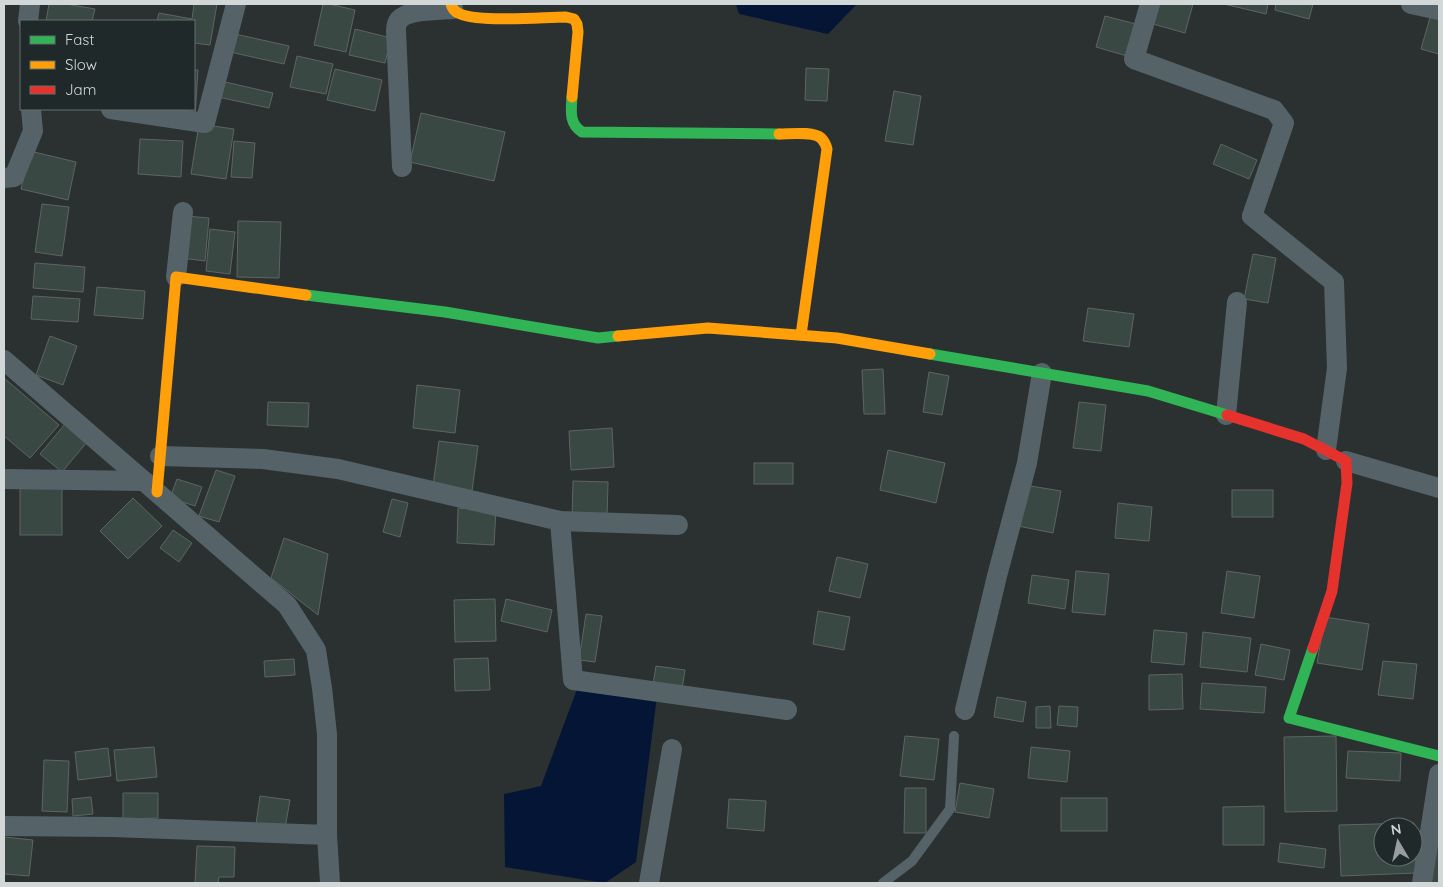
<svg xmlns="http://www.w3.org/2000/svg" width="1443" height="887" font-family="Quicksand,sans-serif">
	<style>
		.water { fill: #041536 }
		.building { fill: #394842; stroke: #5f6462; fill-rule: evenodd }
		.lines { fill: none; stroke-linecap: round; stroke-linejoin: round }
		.lane { stroke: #556369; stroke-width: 10 }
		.street { stroke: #556369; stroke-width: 20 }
		.fast { stroke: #30b455; stroke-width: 11 }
		.slow { stroke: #ff9f0a; stroke-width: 11 }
		.jam { stroke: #e5322d; stroke-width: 11 }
	</style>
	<rect width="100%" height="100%" fill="#2b3131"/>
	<g class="water">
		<path d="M736,4H857L828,34L739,14Z"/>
		<path d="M579,684L657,696L636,862L605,883L505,867L504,794L541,786Z"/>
	</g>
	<g class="building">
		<path d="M49,4H66L95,9L92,21H46Z"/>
		<path d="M194,4H217L210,45L194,43V21H157L159,13L192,19Z"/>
		<path d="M323,4H329L355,10L346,52L314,45Z"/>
		<path d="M1159,4H1193L1185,33L1153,24Z"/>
		<path d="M1224,4H1268L1266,14Z"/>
		<path d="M1276,4H1313L1309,19L1275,10Z"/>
		<path d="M1431,14L1439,16V54L1421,49Z"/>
		<path d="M1105,16L1136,24L1127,56L1096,47Z"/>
		<path d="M355,29L391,38L385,63L349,55Z"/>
		<path d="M235,34L289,46L284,64L230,52Z"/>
		<path d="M297,56L333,64L326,94L290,87Z"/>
		<path d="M806,68L829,69L827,101L805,100Z"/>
		<path d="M335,69L382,80L375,111L327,100Z"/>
		<path d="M194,70H198L195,117L149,109H194Z"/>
		<path d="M221,81L273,93L269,108L218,97Z"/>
		<path d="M894,91L921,96L913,145L885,141Z"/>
		<path d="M421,113L505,132L494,181L410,162Z"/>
		<path d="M199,124L234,129L226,179L191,174Z"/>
		<path d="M140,139L183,141L181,177L138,174Z"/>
		<path d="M234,141L255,143L252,178L231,177Z"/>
		<path d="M1221,144L1257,160L1249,179L1213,164Z"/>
		<path d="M30,151L76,162L68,200L21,189Z"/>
		<path d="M42,204L69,207L62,256L35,252Z"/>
		<path d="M186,216L209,218L205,261L182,258Z"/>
		<path d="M238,221L281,222L279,278L237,277Z"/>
		<path d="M210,229L235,232L230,274L206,271Z"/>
		<path d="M1253,254L1276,258L1268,303L1244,299Z"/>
		<path d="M35,263L85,267L83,292L33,288Z"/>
		<path d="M97,287L145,291L143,319L94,315Z"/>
		<path d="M33,296L80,299L78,322L31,319Z"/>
		<path d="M1088,308L1134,314L1129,347L1083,341Z"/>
		<path d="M50,336L77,346L63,385L36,375Z"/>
		<path d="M883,369L885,414H864L862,370Z"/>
		<path d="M929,372L949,376L942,415L923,412Z"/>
		<path d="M4,378L59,425L30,458L4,436Z"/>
		<path d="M417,385L460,390L455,433L413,428Z"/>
		<path d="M268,402L309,403L308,427L267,425Z"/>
		<path d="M1079,402L1106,405L1101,451L1073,448Z"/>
		<path d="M65,424L87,442L62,472L40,454Z"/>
		<path d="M612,428L614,467L571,470L569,431Z"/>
		<path d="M439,441L478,446L472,491L433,486Z"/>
		<path d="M888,450L945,463L936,503L880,490Z"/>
		<rect x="754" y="463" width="39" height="21"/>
		<path d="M216,470L235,476L219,522L199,516Z"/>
		<path d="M177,479L202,487L195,506L170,498Z"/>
		<path d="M573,481L608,482L607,519H572Z"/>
		<path d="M1025,485L1061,491L1053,533L1018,526Z"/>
		<rect x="20" y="487" width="42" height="48"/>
		<rect x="1232" y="490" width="41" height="27"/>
		<path d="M133,498L162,526L128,559L100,531Z"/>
		<path d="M392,499L408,503L400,537L383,532Z"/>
		<path d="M1118,503L1152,507L1149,541L1115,538Z"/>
		<path d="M458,508L496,510L494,545L457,543Z"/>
		<path d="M173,530L192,543L179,562L160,548Z"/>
		<path d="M284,538L328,554L318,615L271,578Z"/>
		<path d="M837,557L868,564L860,598L829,591Z"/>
		<path d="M1076,571L1109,574L1105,615L1072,612Z"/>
		<path d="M1227,571L1260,576L1254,618L1221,613Z"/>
		<path d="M1032,575L1069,580L1065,609L1028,603Z"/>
		<path d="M495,599L496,641L455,642L454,600Z"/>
		<path d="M506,599L552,610L547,632L501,621Z"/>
		<path d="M818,611L850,617L844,650L813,644Z"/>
		<path d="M586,614L602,616L595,662L579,660Z"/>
		<path d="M1325,617L1369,624L1362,670L1317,663Z"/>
		<path d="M1154,630L1187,633L1184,665L1151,662Z"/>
		<path d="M1203,632L1251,638L1247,672L1200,667Z"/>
		<path d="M1261,644L1290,650L1284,680L1255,675Z"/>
		<path d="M488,658L490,690L455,691L454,659Z"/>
		<path d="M294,659L295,675L265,677L264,661Z"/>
		<path d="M1383,661L1417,664L1413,699L1378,695Z"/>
		<path d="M656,666L685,670L682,689L653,685Z"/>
		<path d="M1182,674L1183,709L1149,710V675Z"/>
		<path d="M1202,683L1266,687L1264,713L1200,709Z"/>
		<path d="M997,697L1026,702L1023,722L994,717Z"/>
		<path d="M1050,706L1051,728H1036V707Z"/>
		<path d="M1059,706L1078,707L1077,727L1057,725Z"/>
		<path d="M905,736L939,739L934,780L900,776Z"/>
		<path d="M1336,736L1337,811L1285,812L1284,737Z"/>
		<path d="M154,747L157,777L117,781L114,750Z"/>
		<path d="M1031,747L1070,751L1067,782L1028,778Z"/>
		<path d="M108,748L111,776L78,780L75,752Z"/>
		<path d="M1348,751L1401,753L1400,781L1346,778Z"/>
		<path d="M44,760L69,761L67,812L42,811Z"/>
		<path d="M960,783L994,789L989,818L955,812Z"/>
		<path d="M905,788H926V833H904Z"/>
		<path d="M123,793H158V818L123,819Z"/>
		<path d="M260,796L290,800L285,828L256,824Z"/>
		<path d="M91,797L93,814L73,816L72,799Z"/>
		<rect x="1061" y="798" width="46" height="33"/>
		<path d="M729,799L766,801L764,831L727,828Z"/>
		<path d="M1264,806V845H1223V807Z"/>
		<path d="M1414,823L1416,873L1341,876L1339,825ZM1383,827H1413V857H1383Z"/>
		<path d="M4,837L33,840L29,876L4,874Z"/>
		<path d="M1280,843L1326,849L1324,868L1278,862Z"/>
		<path d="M1436,845L1439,846V883H1430Z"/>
		<path d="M197,846L235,847L234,877H219L218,883H195Z"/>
	</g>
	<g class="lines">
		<path class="lane" d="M883,883L912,861L950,809L954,736"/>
		<g class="street">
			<path d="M1150,4L1134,59L1274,110L1284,123L1252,216L1334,282L1337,368L1326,450"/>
			<path d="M1411,4L1439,10"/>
			<path d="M28,21L30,4"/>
			<path d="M111,109L205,123L236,4"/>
			<path d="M402,167L396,31C396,27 396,23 399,20C407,9 439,10 453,9"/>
			<path d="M4,178L14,177L33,131L31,109"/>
			<path d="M176,277L183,212"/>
			<path d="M4,360L287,605L316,650L322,688L327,734V835L330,883"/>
			<path d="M1226,415L1237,302"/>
			<path d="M160,456L263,459L338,469L560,521L678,525"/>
			<path d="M1346,461L1439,488"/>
			<path d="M4,479L144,481"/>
			<path d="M560,521L573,680L787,710"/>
			<path d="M965,710L997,576L1027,463L1042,373"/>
			<path d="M4,826L113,827L327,835"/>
			<path d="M649,883L672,749"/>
			<path d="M1422,883L1439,774"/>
		</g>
		<g class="fast">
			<path d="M572,97C571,111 569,124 582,132L779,134"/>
			<path d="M306,295L445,312L598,338L618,336"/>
			<path d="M930,354L1148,391L1227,415"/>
			<path d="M1313,648L1289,718L1439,756"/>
		</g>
		<g class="slow">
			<path d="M451,4C452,8 454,11 458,13C476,23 543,17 566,17L574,19L577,24L578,32L572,97"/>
			<path d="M779,134C790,134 813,131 821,138C824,141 826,145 827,149L801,335"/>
			<path d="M618,336L708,328L837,338L930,354"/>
			<path d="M157,492L176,277L306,295"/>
		</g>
		<path class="jam" d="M1227,415L1304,439L1346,461L1347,483L1332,591L1313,648"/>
	</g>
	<rect width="1443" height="887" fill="none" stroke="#d1d8d7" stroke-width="10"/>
	<rect x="20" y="20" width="175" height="90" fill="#1f2929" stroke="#666f6f"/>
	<rect x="30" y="36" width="25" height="8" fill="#30b455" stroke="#666f6f"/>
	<text x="65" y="45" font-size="15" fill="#d1d8d7">Fast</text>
	<rect x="30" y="61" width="25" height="8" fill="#ff9f0a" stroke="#666f6f"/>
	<text x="65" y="70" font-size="15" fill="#d1d8d7">Slow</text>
	<rect x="30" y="86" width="25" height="8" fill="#e5322d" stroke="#666f6f"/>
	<text x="65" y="95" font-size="15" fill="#d1d8d7">Jam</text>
	<g transform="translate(1398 842) rotate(351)"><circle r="24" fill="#1f2929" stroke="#666f6f"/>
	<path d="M0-4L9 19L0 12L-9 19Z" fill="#979e9d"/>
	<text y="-8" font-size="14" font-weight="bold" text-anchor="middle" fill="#d1d8d7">N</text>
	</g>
</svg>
